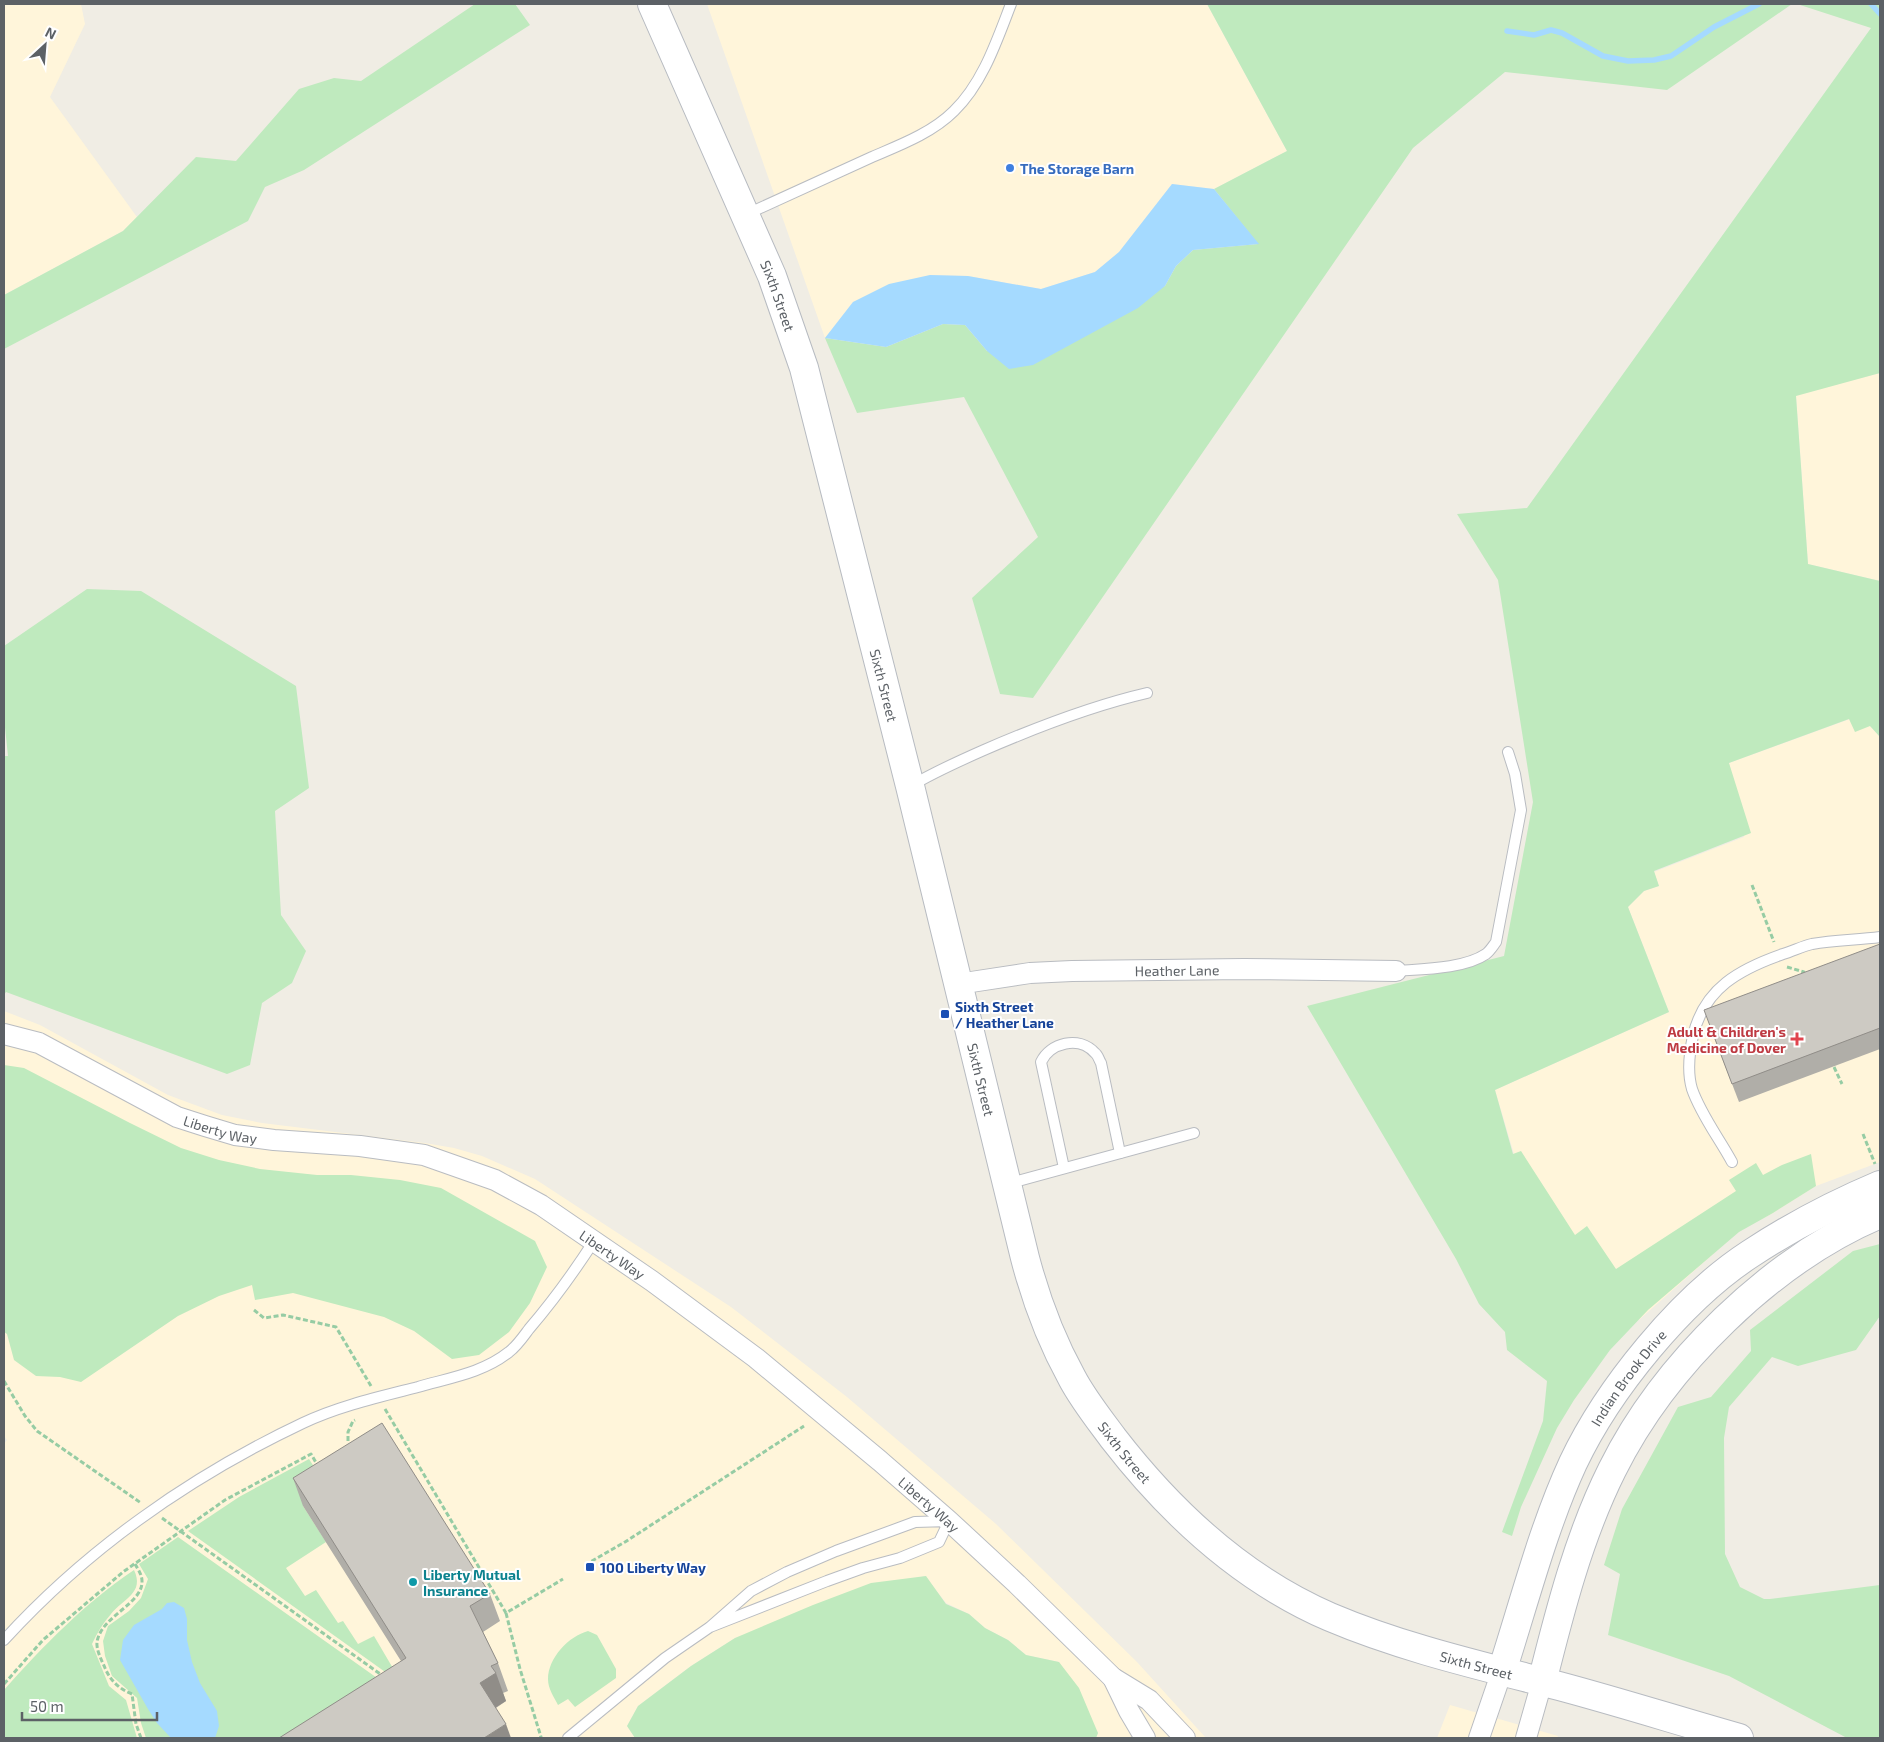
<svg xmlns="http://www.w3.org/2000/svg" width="1884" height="1742" font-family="'Exo 2',sans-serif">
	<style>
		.commercial { fill: #fff5da }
		.green { fill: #bfeabe }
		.water { fill: #a5daff }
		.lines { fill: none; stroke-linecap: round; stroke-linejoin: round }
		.stream { stroke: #a5daff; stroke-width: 5.5 }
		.lane-casing { stroke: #b9bcc1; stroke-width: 12 }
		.street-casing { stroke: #b9bcc1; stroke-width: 22 }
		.secondary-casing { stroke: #b7bbc1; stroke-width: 30 }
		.path { stroke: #96cca4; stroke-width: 3; stroke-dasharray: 5 2.5; stroke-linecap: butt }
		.lane { stroke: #fff; stroke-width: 10 }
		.street { stroke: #fff; stroke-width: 20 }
		.secondary { stroke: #fff; stroke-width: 28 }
		.wall { fill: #b0aea8 }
		.shaded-wall { fill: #908d88 }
		.building { fill: #cdcac3; stroke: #908d88 }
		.shop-dot { fill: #3f7fe0; stroke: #fff; stroke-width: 2 }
		.transit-dot { fill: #1a4fb4; stroke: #fff; stroke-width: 2 }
		.health-dot { fill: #e0444e; stroke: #fff; stroke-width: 2 }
		.culture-dot { fill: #0f9aa8; stroke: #fff; stroke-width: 2 }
		.labels { text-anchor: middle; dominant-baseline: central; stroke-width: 4; stroke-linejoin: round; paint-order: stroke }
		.shop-label { font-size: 14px; font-weight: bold; fill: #366cbe; stroke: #fff; text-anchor: start }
		.street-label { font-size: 14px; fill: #5c6166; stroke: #fff }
		.transit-label { font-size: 14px; font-weight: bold; fill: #164399; stroke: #fff; text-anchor: start }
		.health-label { font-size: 14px; font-weight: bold; fill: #be3a42; stroke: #fff; text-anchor: end }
		.culture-label { font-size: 14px; font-weight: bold; fill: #0d838f; stroke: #fff; text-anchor: start }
	</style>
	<rect width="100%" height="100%" fill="#f0ede4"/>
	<g class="commercial">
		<path d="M4,4H81L85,24L50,97L137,217L123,231L4,295Z"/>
		<path d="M707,4H1207L1287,151L1214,189L1172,184L1119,252L1095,272L1041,289L968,276L930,275L853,302L825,338Z"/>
		<path d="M1880,373V581L1808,564L1796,395Z"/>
		<path d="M1850,719L1870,726L1880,737V1162L1816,1186L1773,1213L1739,1231L1639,1320L1538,1235L1495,1090L1669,1012L1628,907L1644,891L1659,886L1654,872L1744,837L1729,763Z"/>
		<path d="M4,1011L40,1025L168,1095L222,1115L262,1123L425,1143L454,1148L482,1156L535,1179L731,1307L847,1397L996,1524L1137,1662L1206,1738H1096L1098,1733L1059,1662L1026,1655L1008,1640L985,1628L969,1614L946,1603L925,1576L735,1638L691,1666L638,1706L627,1726L635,1738H4V1444L7,1440L4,1436Z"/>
		<path d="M1450,1705L1558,1736L1557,1738H1437Z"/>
	</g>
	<g class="green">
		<path d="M475,4H515L530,25L304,170L265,187L248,221L4,349V295L123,231L196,157L236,161L299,89L334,78L361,81Z"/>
		<path d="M1207,4H1792L1667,90L1505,72L1413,148L1033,698L1000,694L972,598L1038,537L964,397L857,413L825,338L886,347L943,324L965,325L987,351L1165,286L1176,266L1193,250L1258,244L1214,189L1287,151Z"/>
		<path d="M1797,4H1880V373L1796,396L1808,564L1880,581V737L1870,726L1855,732L1849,719L1729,763L1751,833L1654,871L1659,886L1644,891L1628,907L1669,1012L1495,1090L1513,1154L1521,1151L1575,1235L1587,1226L1616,1269L1736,1191L1729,1180L1756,1163L1763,1175L1782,1165L1811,1154L1816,1186L1773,1213L1739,1232L1648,1310L1610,1350L1574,1400L1557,1428L1521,1507L1512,1536L1502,1532L1543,1421L1547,1381L1507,1350L1505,1332L1479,1304L1456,1259L1307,1006L1504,956L1533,802L1498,580L1457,514L1527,508L1871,28Z"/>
		<path d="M87,589L141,591L296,686L309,788L275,811L281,915L306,951L292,983L262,1003L250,1065L227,1074L6,992L4,995V756H8L4,718V646Z"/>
		<path d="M4,1065L24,1068L130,1123L181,1148L219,1160L260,1169L317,1175H351L400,1180L441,1188L535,1241L547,1267L530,1303L509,1332L479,1355L452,1359L414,1331L384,1317L293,1293L255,1300L252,1285L219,1296L178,1316L81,1382L60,1377L36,1376L14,1360L7,1334L4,1332Z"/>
		<path d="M1880,1244V1316L1856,1350L1798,1366L1772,1357L1729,1407L1724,1438L1725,1554L1740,1587L1764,1599H1770L1880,1585V1738H1847L1729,1676L1608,1635L1620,1574L1604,1565L1622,1509L1678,1407L1711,1397L1751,1351L1750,1330L1853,1251Z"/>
		<path d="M309,1459L329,1490L303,1506L326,1542L286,1568L305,1596L316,1590L338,1623L343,1621L358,1644L374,1636L394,1670L388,1674L188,1531L239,1497Z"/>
		<path d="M178,1537L387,1685L299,1738H146L141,1723L137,1698L112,1676L105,1656L103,1641L108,1626L129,1611L141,1598L148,1579L139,1564Z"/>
		<path d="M134,1570C145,1593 123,1599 111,1614C103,1623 97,1633 92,1644L109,1686L126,1700L137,1738H4V1690C43,1646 85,1603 134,1570Z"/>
		<path d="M926,1576L946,1604L969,1614L985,1628L1008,1640L1026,1655L1059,1662L1079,1688L1098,1733L1096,1738H635L627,1726L638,1706L691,1666L735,1638L813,1605L871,1583Z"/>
		<path d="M588,1631L597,1635L616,1669V1678L575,1707L568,1699L558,1705C554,1697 548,1689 548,1679C548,1658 569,1636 588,1631Z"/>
	</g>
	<g class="water">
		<path d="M1172,184L1214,189L1259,244L1193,250L1176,266L1165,286L1138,308L1033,365L1009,369L987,351L965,325L943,324L886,347L825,338L853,302L889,284L930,275L968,276L1041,289L1095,272L1119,252Z"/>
		<path d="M174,1602L184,1608L187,1619V1640L192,1662L200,1683L217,1711L219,1726L215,1738H171L157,1723L148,1709L120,1660L123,1640L134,1625L162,1609L167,1603Z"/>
	</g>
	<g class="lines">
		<g class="stream">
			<path d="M1871,4L1880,14"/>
			<path d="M1507,31L1534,35L1551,30L1562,33L1603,56L1628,61L1654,60L1671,56L1714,27L1759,4"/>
		</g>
		<defs>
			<g id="lane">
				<path d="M747,214C788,195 830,176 872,157C900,145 932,133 954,111C983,83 997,40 1011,4"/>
				<path d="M911,786C934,772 959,761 984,750C1037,727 1091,706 1147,693"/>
				<path d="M1396,971C1421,969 1464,969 1486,954C1490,951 1493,946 1496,942L1521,810L1515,774L1508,752"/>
				<path d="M1732,1162C1719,1138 1701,1115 1692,1089C1687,1072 1689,1054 1693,1036C1704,988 1740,969 1783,954C1793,951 1803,946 1812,944C1835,940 1858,940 1880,937"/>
				<path d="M1064,1168L1041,1062C1050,1043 1079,1035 1095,1053C1098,1055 1099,1060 1101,1063L1120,1153"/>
				<path d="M1007,1184L1194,1133"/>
				<path d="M4,1640C87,1549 191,1476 303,1423C339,1406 379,1397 418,1387C449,1378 483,1373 509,1352C517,1346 523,1337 529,1329C553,1301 574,1272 594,1241"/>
				<path d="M568,1738L665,1658L710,1627L751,1591L787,1572L836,1551L915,1522L949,1521L939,1542L900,1558L863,1568L827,1581L710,1627"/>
			</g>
			<g id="street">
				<path id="s1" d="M958,984L1030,973L1072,971L1244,969L1396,971"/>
				<path id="s2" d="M4,1034L39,1043L177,1117L205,1126L235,1135L274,1140L360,1146L424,1155L495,1180L541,1205L652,1281L756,1358L880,1461L949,1521L1017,1584L1113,1678L1149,1700L1185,1738"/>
				<path d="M1113,1678L1129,1711L1145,1738"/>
				<path d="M1479,1738L1502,1671"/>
				<path d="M1526,1738L1542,1682"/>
			</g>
			<g id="secondary">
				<path id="s3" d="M652,4L772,276L804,368L910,786L1025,1258C1036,1300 1051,1340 1072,1378C1083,1399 1099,1419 1113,1438C1171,1513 1242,1579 1330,1617C1403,1648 1482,1666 1559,1686C1619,1702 1679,1721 1739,1738"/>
				<path id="s4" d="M1502,1671C1524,1603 1543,1528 1573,1463C1608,1389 1681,1299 1750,1254C1791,1227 1835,1204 1880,1185"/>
				<path d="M1542,1682C1560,1610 1579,1536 1612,1470C1664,1365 1771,1260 1880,1214"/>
			</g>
		</defs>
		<use href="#lane" class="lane-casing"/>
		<use href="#street" class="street-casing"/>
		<use href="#secondary" class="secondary-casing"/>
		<g class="path">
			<path d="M1752,885L1774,942"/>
			<path d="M1787,967L1804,972L1805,976"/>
			<path d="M1834,1067L1842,1084"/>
			<path d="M1863,1134L1875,1164"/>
			<path d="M254,1310L264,1318L283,1315L336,1327L371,1386"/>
			<path d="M4,1381L25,1416L37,1431L141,1503"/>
			<path d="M385,1409L506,1613L563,1579"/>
			<path d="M348,1441V1432L353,1421L355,1420"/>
			<path d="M162,1518L383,1676"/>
			<path d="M135,1564C138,1569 142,1575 142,1581C143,1604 101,1616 97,1642C96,1650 102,1661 105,1668C110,1680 119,1689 132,1694L136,1724L141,1738"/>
			<path d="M585,1565L625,1542L804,1426"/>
			<path d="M506,1613L520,1669L541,1737L540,1738"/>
			<path d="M4,1684L43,1640L123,1572L225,1500L311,1454L318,1466"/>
		</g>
		<use href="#lane" class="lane"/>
		<use href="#street" class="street"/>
		<use href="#secondary" class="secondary"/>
	</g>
	<g class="wall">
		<path d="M1880,945V1049L1739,1102L1711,1029Z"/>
		<path d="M293,1478L490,1594L500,1621L483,1632L498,1663L508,1691L503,1693L506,1701L496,1708L401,1661L303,1506Z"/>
	</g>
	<g class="shaded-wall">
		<path d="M496,1673L506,1701L490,1711L480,1683Z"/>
		<path d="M506,1724L511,1738H484Z"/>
	</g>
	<g class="building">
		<path d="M1880,944V1028L1732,1084L1704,1010Z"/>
		<path d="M382,1423L490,1594L470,1606L498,1663L491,1666L496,1673L480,1683L506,1724L484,1738H279L406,1658L293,1478Z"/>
	</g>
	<circle class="shop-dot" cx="1010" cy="168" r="5"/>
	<g class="transit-dot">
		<rect x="940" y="1009" width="10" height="10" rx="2.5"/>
		<rect x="585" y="1562" width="10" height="10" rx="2.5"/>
	</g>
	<path class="health-dot" d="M1794.5 1031.5h5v5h5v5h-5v5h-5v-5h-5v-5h5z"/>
	<circle class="culture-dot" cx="413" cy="1582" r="5"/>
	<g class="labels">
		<g class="shop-label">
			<text x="1020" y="168">The Storage Barn</text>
		</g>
		<g class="street-label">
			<text stroke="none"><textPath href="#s3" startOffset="318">Sixth Street</textPath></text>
			<text stroke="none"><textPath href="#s3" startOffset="722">Sixth Street</textPath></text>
			<text stroke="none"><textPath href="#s1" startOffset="220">Heather Lane</textPath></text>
			<text stroke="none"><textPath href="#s3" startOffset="1128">Sixth Street</textPath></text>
			<text stroke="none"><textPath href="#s2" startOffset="238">Liberty Way</textPath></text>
			<text stroke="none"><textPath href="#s2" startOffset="658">Liberty Way</textPath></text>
			<text stroke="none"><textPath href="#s4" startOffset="322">Indian Brook Drive</textPath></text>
			<text stroke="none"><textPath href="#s3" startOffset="1532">Sixth Street</textPath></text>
			<text stroke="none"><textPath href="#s2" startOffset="1062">Liberty Way</textPath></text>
			<text stroke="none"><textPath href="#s3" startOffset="1952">Sixth Street</textPath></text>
		</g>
		<g class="transit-label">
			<text x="955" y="1006">Sixth Street<tspan x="955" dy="16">/ Heather Lane</tspan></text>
			<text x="600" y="1567">100 Liberty Way</text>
		</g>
		<g class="health-label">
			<text x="1786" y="1031">Adult &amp; Children's<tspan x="1786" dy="16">Medicine of Dover</tspan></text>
		</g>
		<g class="culture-label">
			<text x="423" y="1574">Liberty Mutual<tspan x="423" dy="16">Insurance</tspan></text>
		</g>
	</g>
	<rect width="1884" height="1742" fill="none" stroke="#5c6166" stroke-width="10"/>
	<g transform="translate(45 45) rotate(26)" stroke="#ffffff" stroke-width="4" paint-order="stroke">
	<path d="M0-4L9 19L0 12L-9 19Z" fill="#5c6166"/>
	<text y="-8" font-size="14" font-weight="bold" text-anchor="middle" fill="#5c6166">N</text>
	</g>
	<path d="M22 1712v8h135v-8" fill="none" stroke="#5c6166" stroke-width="2.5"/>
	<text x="30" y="1712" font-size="15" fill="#5c6166" stroke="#ffffff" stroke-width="4" paint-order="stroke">50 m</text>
</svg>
